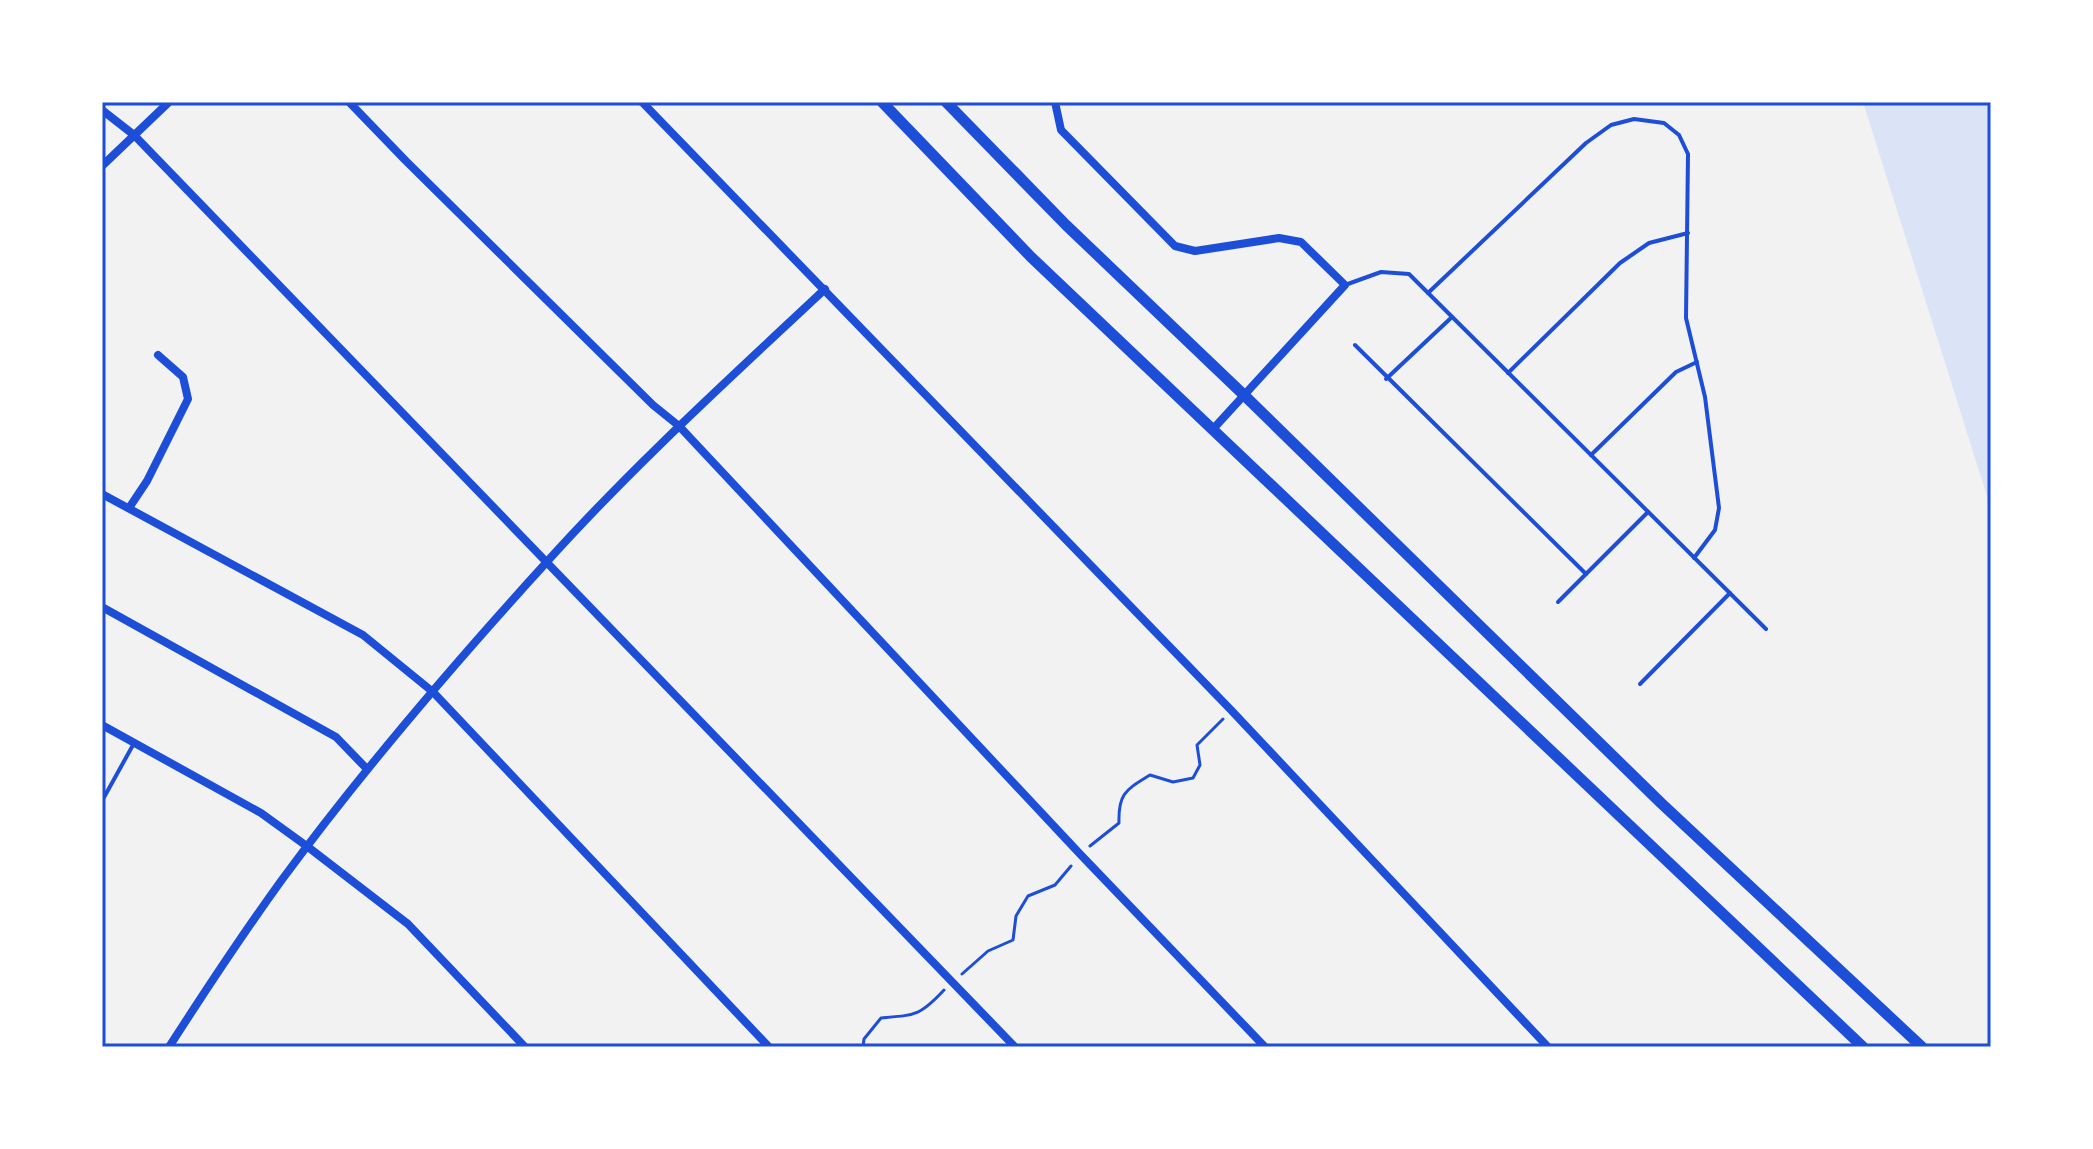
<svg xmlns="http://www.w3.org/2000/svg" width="2093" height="1149" font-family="'Public Sans',sans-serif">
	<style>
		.green { fill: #dbe4f7 }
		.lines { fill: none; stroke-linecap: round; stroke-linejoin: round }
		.path { stroke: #1d4ed8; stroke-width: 3 }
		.service { stroke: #1d4ed8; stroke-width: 4 }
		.minor { stroke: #1d4ed8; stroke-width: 8 }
		.secondary { stroke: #1d4ed8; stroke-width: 11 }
		.neatline { fill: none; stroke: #1d4ed8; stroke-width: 3 }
	</style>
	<rect width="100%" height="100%" fill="#f2f2f2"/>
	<path class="green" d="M1863,102H1991V509Z"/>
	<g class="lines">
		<g class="path">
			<path d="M1090,846L1119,823C1118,793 1126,790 1150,775L1173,782L1193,778L1200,765L1197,745L1223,719"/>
			<path d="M962,974L988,951L1013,940L1016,916L1028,896L1055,885L1071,866"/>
			<path d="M863,1047L864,1039L881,1018C915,1015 920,1016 944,990"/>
		</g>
		<g class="service">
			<path d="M1345,285L1381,272L1409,274L1766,629"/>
			<path d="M1428,293L1586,143L1611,125L1634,119L1664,123L1679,135L1688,154L1686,318L1705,397L1719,508L1715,530L1694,558"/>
			<path d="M1355,345L1586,574"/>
			<path d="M1508,373L1620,263L1649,243L1688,233"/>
			<path d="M1386,379L1452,317"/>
			<path d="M1591,455L1676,372L1697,362"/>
			<path d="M1558,602L1648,512"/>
			<path d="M1640,684L1730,593"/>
			<path d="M102,801L133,745"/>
		</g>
		<g class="minor">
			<path d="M349,102L406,161L653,405L679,426L1080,854L1265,1047"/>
			<path d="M642,102L1231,710L1548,1047"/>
			<path d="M1055,102L1061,130L1175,246L1195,251L1279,238L1301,242L1345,285L1214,428"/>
			<path d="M102,110L134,135L1015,1047"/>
			<path d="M102,166L169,102"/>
			<path d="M102,494L363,635L433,692L769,1047"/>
			<path d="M129,508L147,481L188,399L183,377L158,355"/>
			<path d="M102,607L336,737L367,769"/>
			<path d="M102,725L261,813L308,847L408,924L525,1047"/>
			<path d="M169,1047C205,991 242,935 281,881C362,771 452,666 544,565C632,467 729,379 825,289"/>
		</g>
		<g class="secondary">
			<path d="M882,102L1031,257L1863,1047"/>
			<path d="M946,102L1066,225L1245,396L1661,803L1922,1047"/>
		</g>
	</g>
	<rect width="2093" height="1149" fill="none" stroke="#ffffff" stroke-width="208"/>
	<rect x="104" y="104" width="1885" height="941" class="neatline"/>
</svg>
